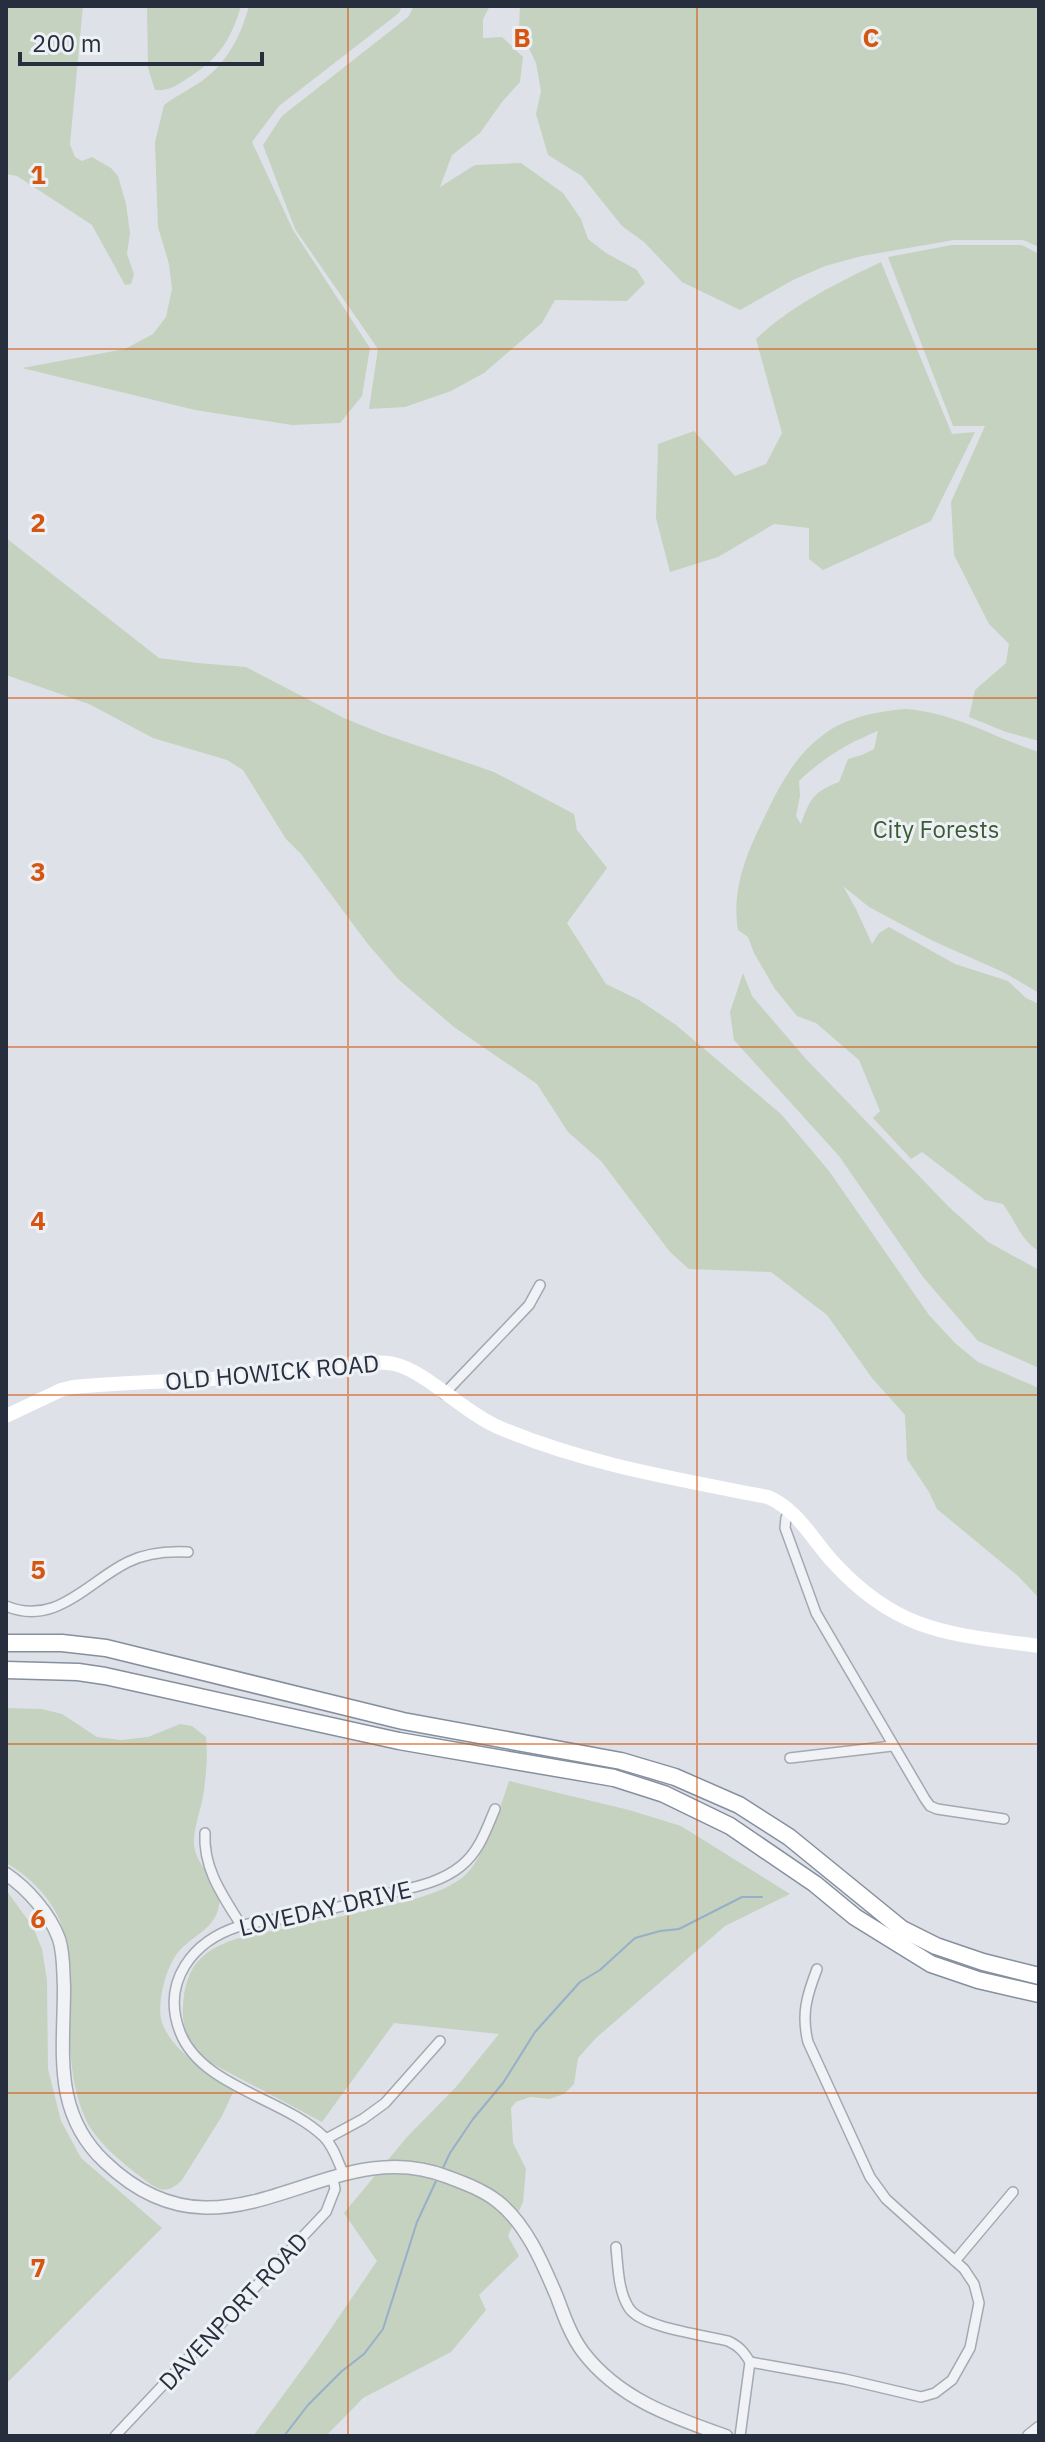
<svg xmlns="http://www.w3.org/2000/svg" width="1045" height="2442" font-family="'IBM Plex Sans',sans-serif">
	<style>
		.green { fill: #c4d2bf; fill-rule: evenodd }
		.lines { fill: none; stroke-linecap: round; stroke-linejoin: round }
		.stream { stroke: #98afc9; stroke-width: 2 }
		.minor-casing { stroke: #a3a9b2; stroke-width: 12 }
		.tertiary-casing { stroke: #a3a9b2; stroke-width: 15 }
		.motorway-casing { stroke: #858f9e; stroke-width: 19 }
		.minor { stroke: #f0f2f6; stroke-width: 9 }
		.tertiary { stroke: #f0f2f6; stroke-width: 12 }
		.secondary { stroke: #fff; stroke-width: 14 }
		.motorway { stroke: #fff; stroke-width: 16 }
		.grid { fill: none; stroke: #d55511; stroke-width: 2; stroke-opacity: 0.55 }
		.labels { text-anchor: middle; dominant-baseline: central; stroke-width: 6; stroke-linejoin: round; paint-order: stroke }
		.park-label { font-size: 24px; fill: #3b5b34; stroke: #edf1f5 }
		.street-label { font-size: 24px; fill: #272f3f; stroke: #edf1f5 }
		.grid-label { font-size: 26px; text-anchor: middle; font-weight: bold; fill: #d55511; stroke: #edf1f5; stroke-width: 6; stroke-linejoin: round; paint-order: stroke }
	</style>
	<rect width="100%" height="100%" fill="#dee2e8"/>
	<g class="green">
		<path d="M6,6H83L70,144L75,157L82,161L92,157L111,168L118,176L126,204L130,233L127,254L134,274L131,284L125,285L92,225L17,176L6,174Z"/>
		<path d="M147,6H241C230,43 217,60 185,80C174,87 168,91 155,90L148,68Z"/>
		<path d="M249,6H402L399,13L279,106L252,142L293,230L370,348L362,396L340,423L292,425L195,410L22,368L125,349L153,334L166,317L172,289L169,264L158,227L155,142L164,105C176,96 190,89 202,81C228,62 241,35 249,6Z"/>
		<path d="M414,6H490L483,19V38L502,37L523,57L520,82L502,102L480,133L452,155L440,187L475,165L521,163L563,193L581,219L588,239L606,253L637,270L645,283L627,301L555,300L542,323L484,373L451,391L405,407L369,409L378,349L295,229L263,145L282,116L408,17Z"/>
		<path d="M520,6H1039V247L1023,240H954L862,256L825,266L793,280L740,310L682,282L644,242L622,226L582,176L548,155L536,114L541,91L536,63L519,28Z"/>
		<path d="M952,245H1022L1039,254V741L1006,732L969,717L975,690L1006,663L1009,644L989,624L954,555L951,502L985,426H953L888,257Z"/>
		<path d="M881,262L952,434L975,432L931,521L823,570L809,559V528L774,524L718,557L670,572L656,518L658,444L694,431L735,476L766,464L782,433L756,339C792,305 837,283 881,262Z"/>
		<path d="M6,538L159,658L198,663L246,667L344,718L383,734L494,772L574,814L577,830L607,868L567,923L606,984L639,1000L676,1025L781,1114L829,1171L929,1315L956,1344L978,1362L1039,1388V1598L1018,1576L937,1509L929,1492L907,1459L905,1415L872,1378L827,1315L771,1272L689,1269L670,1252L601,1161L568,1132L537,1084L454,1027L398,979L367,943L301,854L286,839L243,770L227,760L153,738L89,704L6,675Z"/>
		<path d="M906,709C956,713 992,737 1039,752V993L1005,973L931,940L869,907L843,886L856,909L872,944L879,933L889,927L955,964L1008,981L1026,998L1039,1004V1251C1021,1241 1015,1220 1003,1204L985,1200L922,1152L911,1159L873,1118L880,1111L859,1060L816,1023L797,1016L775,989L754,953L748,937L738,930C731,887 748,850 767,812C783,778 801,747 835,727C858,715 881,711 906,709ZM878,731L874,749L862,755L848,759L839,782C813,792 810,799 801,824L796,816L800,796L799,781C823,758 848,743 878,731Z"/>
		<path d="M743,973L752,996L806,1059L949,1207L988,1242L1039,1270V1368L978,1341L923,1277L839,1156L734,1040L730,1012Z"/>
		<path d="M6,1708L42,1709L62,1714L97,1737L120,1740L148,1737L180,1724L192,1726L206,1737C208,1757 206,1777 203,1797C200,1812 193,1830 194,1845C196,1867 223,1884 219,1906C215,1928 194,1935 180,1950C172,1959 167,1972 164,1983C161,1994 159,2008 161,2019C168,2048 210,2076 235,2088L222,2116L182,2180C166,2196 157,2190 141,2177C122,2163 96,2141 86,2120C67,2080 70,2029 68,1987C67,1967 69,1945 62,1926C53,1900 30,1876 6,1863Z"/>
		<path d="M509,1781L629,1810L681,1826L790,1894L725,1926L634,2005L596,2038L578,2058L574,2084L564,2094L549,2099L530,2097L516,2102L511,2108L513,2143L526,2169L523,2202L508,2236L519,2256L479,2295L486,2310L451,2352L363,2398L328,2434L330,2436H253L317,2349L377,2261L344,2213L407,2137L456,2087L499,2034L394,2023L322,2122L211,2063C192,2049 181,2031 183,2006C184,1988 188,1970 202,1957C223,1938 254,1935 281,1929C315,1922 349,1915 382,1907C410,1900 438,1895 462,1878C482,1864 501,1805 509,1781Z"/>
		<path d="M6,1890L33,1927L42,1949L47,1980L48,2069L61,2121L81,2158L162,2228L6,2384Z"/>
	</g>
	<g class="lines">
		<g class="stream">
			<path d="M441,2172L450,2153L473,2119L503,2083L535,2032L580,1982L600,1970L635,1938L660,1931L679,1929L742,1897H762"/>
			<path d="M284,2436L308,2405L342,2371L364,2354L383,2329L417,2222L436,2181"/>
		</g>
		<defs>
			<g id="minor">
				<path d="M444,1394L529,1305L540,1285"/>
				<path d="M790,1510L786,1518L785,1528L816,1613L925,1799L930,1806L937,1809L1004,1819"/>
				<path d="M6,1606C56,1627 87,1582 128,1562C146,1553 168,1551 188,1552"/>
				<path d="M790,1758L892,1746"/>
				<path d="M205,1833C203,1869 223,1896 241,1925"/>
				<path d="M326,2139L363,2119L385,2103L440,2041"/>
				<path d="M344,2175C338,2162 334,2147 324,2137C284,2098 201,2087 180,2032C161,1982 192,1941 240,1926C259,1920 280,1920 300,1916C328,1910 355,1903 382,1895C409,1888 439,1884 461,1866C479,1852 486,1830 495,1809"/>
				<path d="M616,2247C618,2266 618,2291 629,2308C642,2328 705,2335 728,2341C739,2346 744,2352 750,2362L740,2436"/>
				<path d="M955,2261L1013,2192"/>
				<path d="M750,2362L845,2379L921,2397L935,2393L952,2380L970,2348L979,2303L974,2284L964,2269L886,2199L870,2177L808,2042C801,2014 807,1995 817,1969"/>
				<path d="M115,2436L326,2212L335,2189L333,2178"/>
			</g>
			<g id="tertiary">
				<path d="M6,1874C28,1889 50,1914 59,1939C64,1954 63,1971 64,1987C64,2052 52,2112 105,2162C227,2279 327,2128 448,2177C464,2183 483,2190 497,2201C526,2223 543,2264 557,2297C564,2316 571,2336 583,2352C619,2399 672,2417 726,2436"/>
				<path d="M1029,2436L1039,2428"/>
			</g>
			<g id="motorway">
				<path d="M6,1643H62L106,1648L403,1721L621,1761L675,1777L739,1805L789,1837L902,1929L936,1946L983,1962L1039,1976"/>
				<path d="M6,1670L78,1672L105,1676L399,1741L614,1778L664,1794L730,1826L815,1884L855,1917L931,1964L978,1980L1039,1994"/>
			</g>
		</defs>
		<use href="#minor" class="minor-casing"/>
		<use href="#tertiary" class="tertiary-casing"/>
		<use href="#motorway" class="motorway-casing"/>
		<use href="#minor" class="minor"/>
		<use href="#tertiary" class="tertiary"/>
		<path class="secondary" d="M6,1416L61,1390L73,1387C138,1381 203,1381 268,1375C303,1372 363,1357 394,1364C426,1371 463,1412 498,1427C584,1464 677,1479 768,1497C798,1510 812,1539 833,1562C898,1633 949,1634 1039,1646"/>
		<use href="#motorway" class="motorway"/>
	</g>
	<path class="grid" d="M348,6V2436M697,6V2436M6,349H1039M6,698H1039M6,1047H1039M6,1395H1039M6,1744H1039M6,2093H1039"/>
	<g class="labels">
		<g class="park-label">
			<text x="936" y="829">City Forests</text>
		</g>
		<g class="street-label">
			<text transform="translate(272 1372) rotate(-5)">OLD HOWICK ROAD</text>
			<text transform="translate(325 1908) rotate(-13)">LOVEDAY DRIVE</text>
			<text transform="translate(233 2311) rotate(-47)">DAVENPORT ROAD</text>
		</g>
	</g>
	<g class="grid-label">
		<text x="522" y="47">B</text>
		<text x="871" y="47">C</text>
		<text x="38" y="184">1</text>
		<text x="38" y="532">2</text>
		<text x="38" y="881">3</text>
		<text x="38" y="1230">4</text>
		<text x="38" y="1579">5</text>
		<text x="38" y="1928">6</text>
		<text x="38" y="2277">7</text>
	</g>
	<rect width="1045" height="2442" fill="none" stroke="#272f3f" stroke-width="16"/>
	<path d="M20 52v12h242v-12" fill="none" stroke="#272f3f" stroke-width="4"/>
	<text x="32" y="52" font-size="24" fill="#272f3f" stroke="#edf1f5" stroke-width="6" paint-order="stroke">200 m</text>
</svg>
